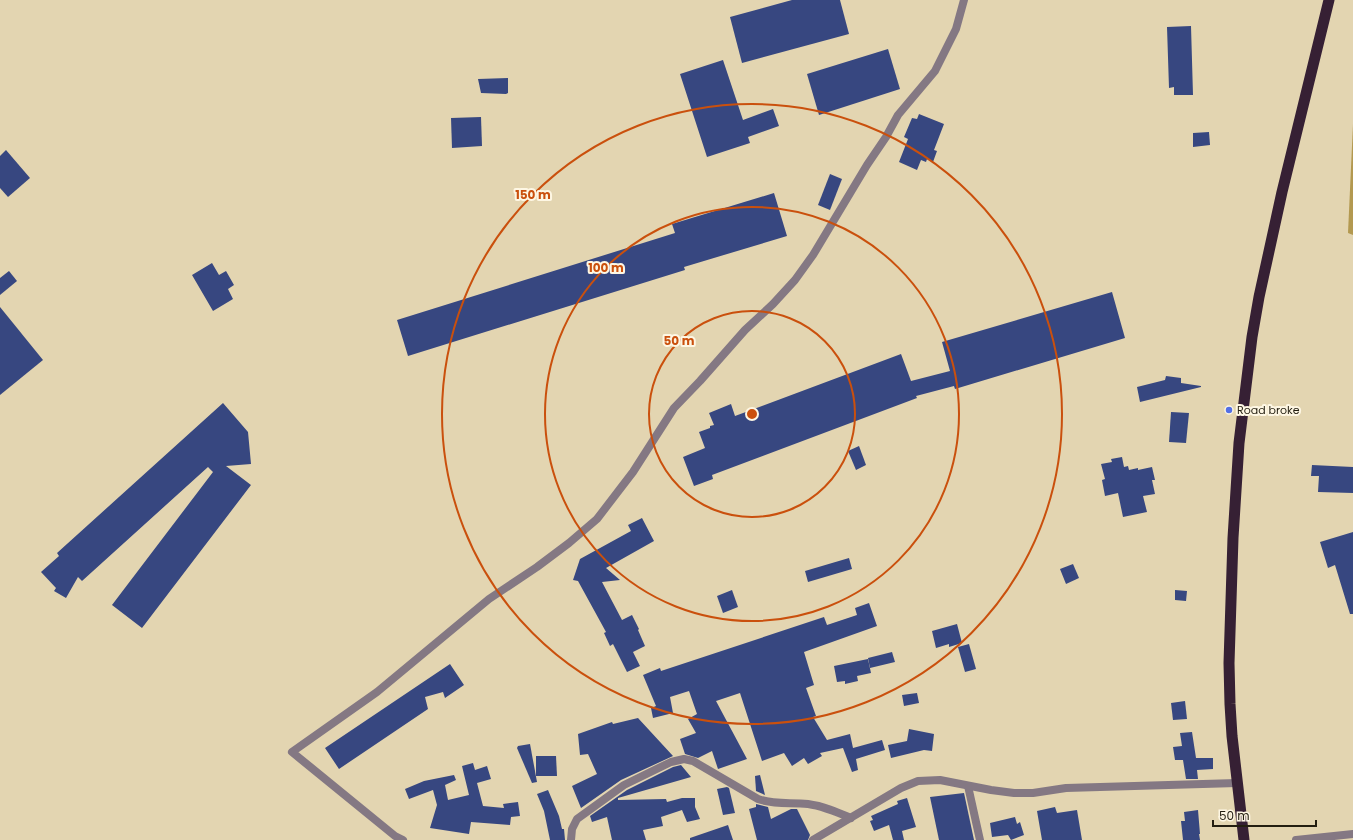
<svg xmlns="http://www.w3.org/2000/svg" width="1353" height="840" font-family="Poppins,sans-serif">
	<style>
		.forest { fill: #b39950 }
		.building { fill: #374780 }
		.lines { fill: none; stroke-linecap: round; stroke-linejoin: round }
		.minor { stroke: #847883; stroke-width: 8 }
		.trunk { stroke: #362034; stroke-width: 11 }
		.ring { fill: none; stroke: #ca500d; stroke-width: 2 }
		.poi-dot { fill: #536fe5; stroke: #fef7e4; stroke-width: 1.5 }
		.labels { text-anchor: middle; dominant-baseline: central; stroke-width: 4; stroke-linejoin: round; paint-order: stroke }
		.poi-label { font-size: 11px; fill: #231e10; stroke: #fef7e4; text-anchor: start }
		.centre { fill: #ca500d; stroke: #fef7e4; stroke-width: 2 }
		.ring-label { font-size: 12px; text-anchor: middle; font-weight: bold; fill: #ca500d; stroke: #fef7e4; stroke-width: 4; stroke-linejoin: round; paint-order: stroke }
	</style>
	<rect width="100%" height="100%" fill="#e3d5b1"/>
	<path class="forest" d="M1353,124V235L1348,233Z"/>
	<g class="building">
		<path d="M792,0H840L849,34L742,63L730,17Z"/>
		<path d="M1191,26L1193,95H1174V87L1169,88L1167,27Z"/>
		<path d="M888,49L900,89L819,115L807,74Z"/>
		<path d="M723,60L743,120L773,109L779,126L748,137L750,143L707,157L680,74Z"/>
		<path d="M508,78V93L506,94L481,93L478,79Z"/>
		<path d="M919,114L944,124L934,150L937,151L933,162L927,159L926,162L921,160L917,170L899,162L908,139L904,137L912,118L917,119Z"/>
		<path d="M481,117L482,146L452,148L451,118Z"/>
		<path d="M1209,132L1210,145L1193,147V133Z"/>
		<path d="M6,150L30,178L8,197L0,188V156Z"/>
		<path d="M830,174L842,179L830,210L818,205Z"/>
		<path d="M774,193L787,236L684,267L685,270L408,356L397,320L675,233L672,224Z"/>
		<path d="M212,263L219,275L226,271L234,285L228,289L233,299L213,311L192,275Z"/>
		<path d="M9,271L17,281L0,295V278Z"/>
		<path d="M1112,292L1125,338L955,389L954,386L916,396L917,398L712,475L713,479L694,486L683,457L705,448L699,432L710,428V426L714,425L709,413L731,404L735,416L901,354L911,381L950,371L942,342Z"/>
		<path d="M0,307L43,360L0,395Z"/>
		<path d="M1166,376L1181,378V383L1201,386V387L1140,402L1137,387L1165,380Z"/>
		<path d="M223,403L248,432L251,464L226,466L251,485L142,628L112,605L213,472L208,467L82,581L78,577L66,598L54,591L56,588L41,572L59,556L57,553Z"/>
		<path d="M1171,412L1189,413L1186,443L1169,442Z"/>
		<path d="M859,446L866,465L856,470L848,451Z"/>
		<path d="M1122,457L1124,467L1128,466L1129,470L1138,468V470L1152,467L1155,480H1152L1155,494L1143,496L1147,512L1123,517L1118,493L1105,496L1102,480L1105,479L1101,464L1112,462L1111,459Z"/>
		<path d="M1312,465L1353,467V493L1318,492L1319,476H1311Z"/>
		<path d="M642,518L654,541L606,568L620,580L602,582L622,620L632,615L639,629L638,630L645,646L633,652L640,666L627,672L613,644L610,646L604,633L606,632L578,581L573,580L580,559L631,531L628,525Z"/>
		<path d="M1353,532V614H1350L1335,565L1328,568L1320,542Z"/>
		<path d="M849,558L852,569L808,582L805,571Z"/>
		<path d="M1073,564L1079,578L1066,584L1060,569Z"/>
		<path d="M732,590L738,607L723,613L717,596Z"/>
		<path d="M1175,590L1187,591L1186,601L1175,600Z"/>
		<path d="M869,603L877,626L804,652L814,685L806,688L816,716L813,717L827,740L850,734L853,748L882,740L885,750L856,759L858,770L852,772L843,748L820,753L822,756L808,764L804,758L792,766L784,753L762,761L740,693L716,701L747,759L718,769L712,751L698,758L685,754L680,739L696,733L688,719L697,714L689,691L670,697L673,713L653,718L651,708L656,706L643,675L660,668L661,671L824,617L827,625L857,615L855,608Z"/>
		<path d="M957,624L962,643L949,647V644L936,648L932,631Z"/>
		<path d="M969,644L976,669L965,672L958,647Z"/>
		<path d="M892,652L895,662L870,668L868,658Z"/>
		<path d="M868,659L871,673L857,676L858,681L845,684V681L837,682L834,666Z"/>
		<path d="M450,664L464,685L445,698L443,692L425,697L428,709L339,769L325,748Z"/>
		<path d="M917,693L919,703L904,706L902,695Z"/>
		<path d="M1185,701L1187,719L1173,720L1171,703Z"/>
		<path d="M638,718L673,756L621,780L581,808L572,786L597,774L588,754L580,755L578,734L612,722L613,724Z"/>
		<path d="M909,729L934,734L932,751L924,750L891,758L888,745L907,741Z"/>
		<path d="M1192,732L1196,758H1213V769L1197,770L1198,779H1186L1183,760H1175L1173,747L1182,746L1180,733Z"/>
		<path d="M530,744L537,782L532,783L517,748L518,746Z"/>
		<path d="M536,756H556L557,776H536Z"/>
		<path d="M473,763L475,770L487,766L491,779L477,783L483,806L504,808L503,804L518,802L520,816L511,817L510,825L471,822L469,834L430,828L437,805L433,790L409,799L405,789L424,781L454,775L456,780L445,785L448,800L469,795L462,766Z"/>
		<path d="M681,765L691,777L618,798V800L666,799L667,802L682,798H695V807L700,819L687,822L682,810L661,817L663,826L643,830L646,840H612L607,817L592,822L590,816L627,790L673,767Z"/>
		<path d="M760,775L765,795L756,791L755,776Z"/>
		<path d="M727,787L729,788L735,813L723,815L717,789Z"/>
		<path d="M548,790L559,816L562,829H564L565,840H550L544,811L537,794Z"/>
		<path d="M964,793L974,840H939L930,797Z"/>
		<path d="M907,798L916,827L902,831L904,840H893L889,825L874,831L870,821L873,820L871,816L898,804L897,801Z"/>
		<path d="M756,804L768,807L771,819L791,809H797L810,835L808,840H757L749,809L756,807Z"/>
		<path d="M1055,807L1057,813L1077,810L1082,840H1042L1037,811Z"/>
		<path d="M1198,810L1200,834H1199L1200,840H1183L1181,821H1185L1184,812Z"/>
		<path d="M1015,817L1017,824L1020,822L1024,835L1011,840L1008,835L992,837L990,823Z"/>
		<path d="M728,825L733,840H690V838Z"/>
	</g>
	<g class="lines">
		<g class="minor">
			<path d="M968,786L980,840"/>
			<path d="M403,840L395,836L292,752L377,692L489,599L537,567L569,543L597,519L633,472L674,408L700,381L745,330L773,304L795,280L813,255L867,165L886,137L898,115L935,71L956,29L964,0"/>
			<path d="M571,840L572,829L577,819L624,785L671,762L684,759L693,761L758,799C774,805 791,802 808,804C823,806 837,812 851,818"/>
			<path d="M813,840L901,788L918,781L940,780L991,790L1014,793H1033L1066,788L1237,783"/>
			<path d="M1296,840L1353,834"/>
		</g>
		<path class="trunk" d="M1244,840L1232,736L1230,704L1229,663L1233,538L1239,443L1252,337L1259,297L1282,192L1329,0"/>
	</g>
	<g class="ring">
		<circle cx="752" cy="414" r="103"/>
		<circle cx="752" cy="414" r="207"/>
		<circle cx="752" cy="414" r="310"/>
	</g>
	<circle class="poi-dot" cx="1229" cy="410" r="4"/>
	<g class="labels">
		<g class="poi-label">
			<text x="1237" y="410">Road broke</text>
		</g>
	</g>
	<circle cx="752" cy="414" r="6" class="centre"/>
	<g class="ring-label">
		<text x="533" y="199">150 m</text>
		<text x="606" y="272">100 m</text>
		<text x="679" y="345">50 m</text>
	</g>
	<path d="M1213 820v6h103v-6" fill="none" stroke="#231e10" stroke-width="2"/>
	<text x="1219" y="820" font-size="12" fill="#231e10" stroke="#fef7e4" stroke-width="3" paint-order="stroke">50 m</text>
</svg>
